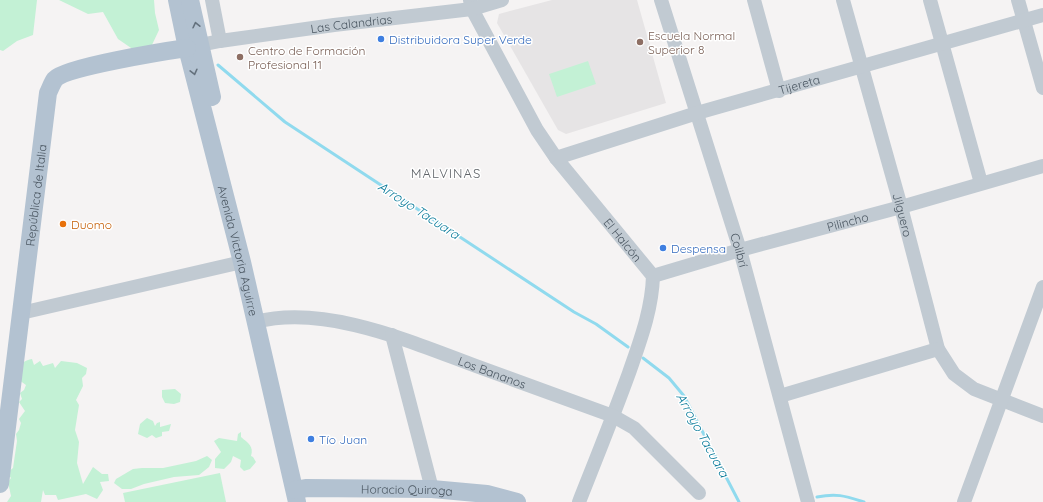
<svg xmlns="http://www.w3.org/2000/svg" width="1043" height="502" font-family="Quicksand,sans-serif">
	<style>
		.education { fill: #e6e4e5 }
		.green { fill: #c3f1d5 }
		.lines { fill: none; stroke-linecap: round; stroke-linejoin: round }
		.stream { stroke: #90daee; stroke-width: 3 }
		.minor { stroke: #c1cad2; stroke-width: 14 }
		.major { stroke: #b3c2d1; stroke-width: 18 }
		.oneway { stroke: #64717d }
		.shop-dot { fill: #3f7fe0; stroke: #fff; stroke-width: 1.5 }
		.education-dot { fill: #8d6e63; stroke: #fff; stroke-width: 1.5 }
		.food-dot { fill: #e8710a; stroke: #fff; stroke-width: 1.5 }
		.labels { text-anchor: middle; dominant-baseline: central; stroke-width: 3; stroke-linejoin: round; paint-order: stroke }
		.street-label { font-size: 12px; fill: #4a5661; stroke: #fff }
		.education-label { font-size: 12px; fill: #785e54; stroke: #fff; text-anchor: start }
		.shop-label { font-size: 12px; fill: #366cbe; stroke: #fff; text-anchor: start }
		.food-label { font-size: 12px; fill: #c56008; stroke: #fff; text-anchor: start }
		.neighbourhood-label { font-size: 13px; letter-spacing: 1px; fill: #5f6368; stroke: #fff }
		.water-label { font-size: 13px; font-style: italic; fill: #0c7c9b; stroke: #fff }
	</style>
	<rect width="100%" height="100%" fill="#f5f3f3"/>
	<path class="education" d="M552,0H637L666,103L566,134L558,130L497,23L499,14Z"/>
	<g class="green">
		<path d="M0,0H37L33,35L17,41L3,51L0,50Z"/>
		<path d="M59,0H154L155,13L159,30L151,47L134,50L118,39L103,12L88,14Z"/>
		<path d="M588,61L596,84L557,97L549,74Z"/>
		<path d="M32,359L34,365L40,361L43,366L53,363L55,368L61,361L77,363L87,368L86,374L82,378L83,386L76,400L79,405L75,430L79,442L77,463L83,484L93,467L102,474H108L109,481L100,482L103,490L97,499L86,494L58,500L56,495H45L43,490L41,502H7L11,496L8,482L11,478L7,473L13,468L17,441L16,434L19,430L21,423L19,419L25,411L19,402L22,399L20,393L24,390L26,385L19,380C20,368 18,362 32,359Z"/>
		<path d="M175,389L181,394L180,402L174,404L165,403L162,397V390Z"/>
		<path d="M147,418L153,421L155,426L157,423L160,422V427L171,424L169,431L162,432V436L156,438L152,435L147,438L138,434L140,424Z"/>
		<path d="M241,432V437C248,443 254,446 251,456L253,457L256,462L250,469L244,471L240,467L241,460L233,456L231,462L224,469L215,468V459L221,452L214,441L219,438L237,441L238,434Z"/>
		<path d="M207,456L212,460L209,467L199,475L174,477L144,484L131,489H122L114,483L116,479L133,469L142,468H163L196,461Z"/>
		<path d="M220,473L226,502H125L123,493Z"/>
	</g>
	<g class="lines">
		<g class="stream">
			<path d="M218,65L285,122L574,312L596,324L628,347"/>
			<path d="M643,358L669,378L684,396L739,502"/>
			<path d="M817,497C837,493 845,496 864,502"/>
		</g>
		<g class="minor">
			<path d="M212,0L220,41"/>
			<path id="s1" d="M470,0L472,9L537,130L556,158L653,276C652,310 640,341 629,373C613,417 596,459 579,502"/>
			<path id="s2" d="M661,0L740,250L808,502"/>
			<path d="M754,0L779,91"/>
			<path id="s3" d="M843,0L901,207L938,349L954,374L974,389L1043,416"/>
			<path d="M930,0L981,183"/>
			<path d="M1018,0L1043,88"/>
			<path id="s4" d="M190,47L220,41L334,25L472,9L502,0"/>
			<path id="s5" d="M556,158L697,113L1043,15"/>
			<path id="s6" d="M653,276L740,250L901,207L1043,166"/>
			<path d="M21,313L242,262"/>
			<path id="s7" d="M256,322C325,304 411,342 476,366C522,383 568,400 613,416L634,428L699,493"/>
			<path d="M392,335L432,489"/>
			<path d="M780,396L938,349"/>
			<path d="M964,502L1043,287"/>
		</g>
		<g class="major">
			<path id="s8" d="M177,0L187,48L242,262L297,502"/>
			<path d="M190,0L212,97"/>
			<path id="s9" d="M0,484L48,93C50,89 52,83 55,79C66,67 166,51 187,48"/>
			<path id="s10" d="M295,490L307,488L432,489L487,494L517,502"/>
		</g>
	</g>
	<defs><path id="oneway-chevron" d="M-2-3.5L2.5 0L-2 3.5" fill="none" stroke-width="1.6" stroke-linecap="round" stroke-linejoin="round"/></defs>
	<g class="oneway">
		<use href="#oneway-chevron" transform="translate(196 25) rotate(-103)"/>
		<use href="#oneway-chevron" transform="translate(194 72) rotate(76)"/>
	</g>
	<g class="shop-dot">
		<circle cx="381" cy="39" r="4"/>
		<circle cx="663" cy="248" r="4"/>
		<circle cx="311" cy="439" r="4"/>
	</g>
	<g class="education-dot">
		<circle cx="640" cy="42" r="4"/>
		<circle cx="240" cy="57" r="4"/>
	</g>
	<circle class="food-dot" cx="63" cy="224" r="4"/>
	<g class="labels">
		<g class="street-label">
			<text stroke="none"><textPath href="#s4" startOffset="163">Las Calandrias</textPath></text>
			<text stroke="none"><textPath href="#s5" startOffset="254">Tijereta</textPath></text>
			<text stroke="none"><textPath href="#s9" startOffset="291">República de Italia</textPath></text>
			<text stroke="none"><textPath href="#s3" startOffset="223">Jilguero</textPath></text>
			<text stroke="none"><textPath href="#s6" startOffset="202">Pilincho</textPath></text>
			<text stroke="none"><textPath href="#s1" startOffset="286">El Halcón</textPath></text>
			<text stroke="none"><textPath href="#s2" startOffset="262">Colibrí</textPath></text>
			<text stroke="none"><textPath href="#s8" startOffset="258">Avenida Victoria Aguirre</textPath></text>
			<text stroke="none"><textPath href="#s7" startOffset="245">Los Bananos</textPath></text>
			<text stroke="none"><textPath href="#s10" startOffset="112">Horacio Quiroga</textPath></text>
		</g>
		<g class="education-label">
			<text x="648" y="35">Escuela Normal<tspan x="648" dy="14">Superior 8</tspan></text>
			<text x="248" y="50">Centro de Formación<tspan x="248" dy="14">Profesional 11</tspan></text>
		</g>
		<g class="shop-label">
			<text x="389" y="39">Distribuidora Super Verde</text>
			<text x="671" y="248">Despensa</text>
			<text x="319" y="439">Tío Juan</text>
		</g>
		<g class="food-label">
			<text x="71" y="224">Duomo</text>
		</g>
		<g class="neighbourhood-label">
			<text x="446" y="173">MALVINAS</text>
		</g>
		<g class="water-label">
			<text transform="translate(419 210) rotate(33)">Arroyo Tacuara</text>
			<text transform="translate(703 435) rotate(61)">Arroyo Tacuara</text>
		</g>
	</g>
</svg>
